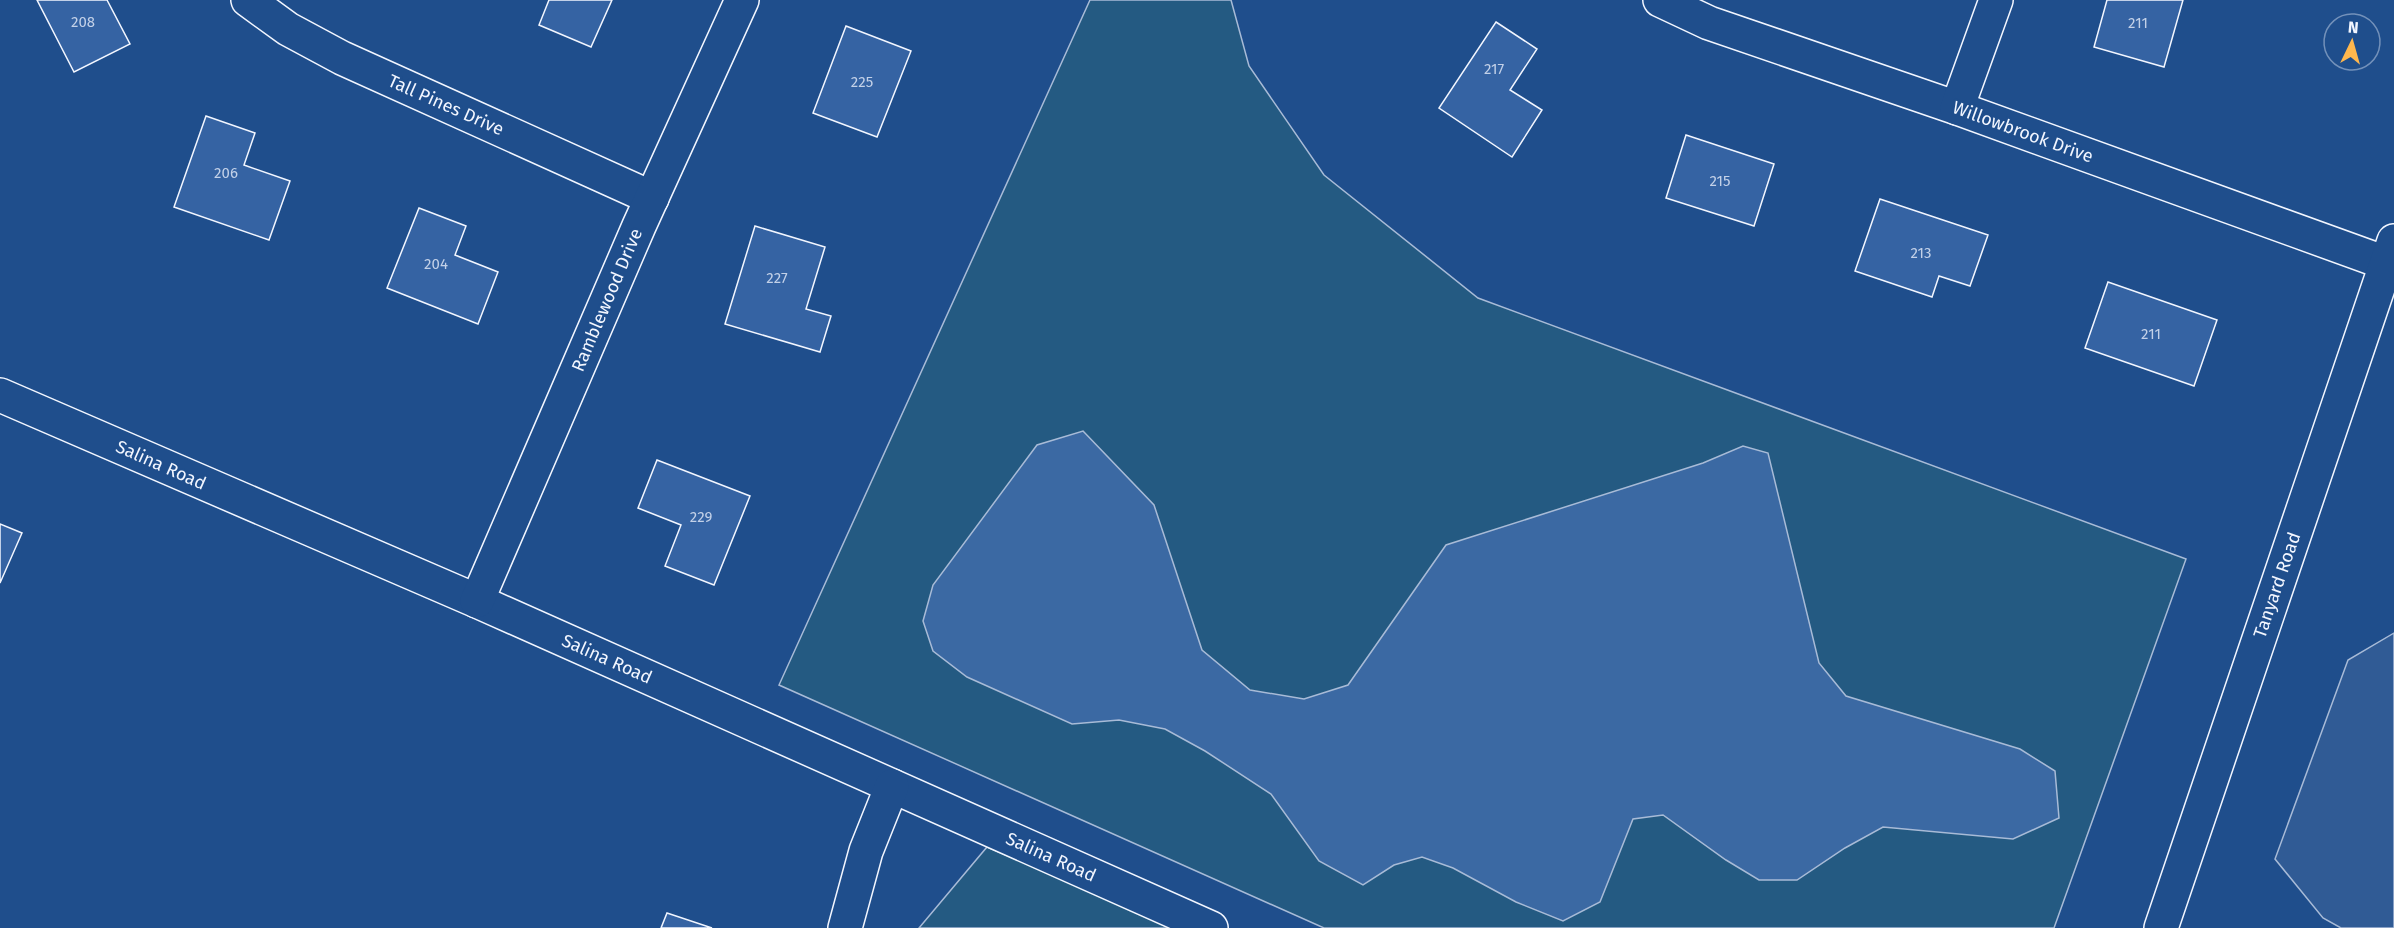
<svg xmlns="http://www.w3.org/2000/svg" width="2394" height="928" font-family="'Fira Sans',sans-serif">
	<style>
		.green { fill: #245a82; stroke: #a8bbd7; stroke-width: 1.5 }
		.parking { fill: #305b95; stroke: #a8bbd7; stroke-width: 1.5 }
		.water { fill: #3b69a3; stroke: #a8bbd7; stroke-width: 1.5 }
		.building { fill: #3563a3; stroke: #f2f6ff; stroke-width: 1.5 }
		.lines { fill: none; stroke-linecap: round; stroke-linejoin: round }
		.minor-casing { stroke: #f2f6ff; stroke-width: 36 }
		.minor { stroke: #1f4e8c; stroke-width: 33 }
		.labels { text-anchor: middle; dominant-baseline: central; stroke-width: 4.5; stroke-linejoin: round; paint-order: stroke }
		.number-label { font-size: 15px; fill: #c3d1e8 }
		.street-label { font-size: 18px; fill: #f2f6ff; stroke: #1f4e8c }
	</style>
	<rect width="100%" height="100%" fill="#1f4e8c"/>
	<g class="green">
		<path d="M1090,0H1231L1249,66L1324,175L1478,298L2186,559L2054,928H1324L779,685Z"/>
		<path d="M987,847L1178,928H919Z"/>
	</g>
	<path class="parking" d="M2394,633V928H2341L2323,918L2275,859L2348,660Z"/>
	<path class="water" d="M1083,431L1154,505L1202,650L1250,690L1304,699L1348,685L1446,545L1703,463L1743,446L1768,453L1819,663L1846,696L2020,749L2055,771L2059,818L2013,839L1883,827L1845,848L1797,880H1759L1726,860L1663,815L1633,819L1600,902L1563,921L1516,902L1453,868L1422,857L1394,865L1363,885L1319,861L1271,794L1205,751L1165,729L1119,720L1072,724L967,677L933,651L923,621L933,585L1037,445Z"/>
	<g class="building">
		<path d="M37,0H107L130,44L74,72Z"/>
		<path d="M549,0H612L591,47L539,25Z"/>
		<path d="M2107,0H2183L2164,67L2094,47Z"/>
		<path d="M1496,22L1537,49L1510,90L1542,110L1512,157L1439,108Z"/>
		<path d="M846,26L911,51L877,137L813,113Z"/>
		<path d="M206,116L255,133L244,165L290,181L269,240L174,207Z"/>
		<path d="M1686,135L1774,164L1754,226L1666,198Z"/>
		<path d="M1880,199L1988,235L1970,286L1939,276L1932,297L1855,271Z"/>
		<path d="M419,208L466,226L455,255L498,272L478,324L387,288Z"/>
		<path d="M755,226L825,247L806,309L831,316L820,352L725,324Z"/>
		<path d="M2108,282L2217,320L2194,386L2085,348Z"/>
		<path d="M657,460L750,496L714,585L665,566L681,525L638,508Z"/>
		<path d="M0,524L22,533L0,583Z"/>
		<path d="M667,913L712,928H661Z"/>
	</g>
	<g class="lines">
		<defs>
			<g id="minor">
				<path d="M248,0L288,29L342,58L652,198"/>
				<path d="M1660,0L1709,23L1957,108L2394,266"/>
				<path d="M1957,108L1996,0"/>
				<path d="M0,395L477,601L1211,928"/>
				<path d="M477,601L639,226L742,0"/>
				<path d="M845,928L866,851L892,786"/>
				<path d="M2161,928L2394,241"/>
			</g>
		</defs>
		<use href="#minor" class="minor-casing"/>
		<use href="#minor" class="minor"/>
	</g>
	<g class="labels">
		<g class="number-label">
			<text x="83" y="22">208</text>
			<text x="2138" y="23">211</text>
			<text x="1494" y="69">217</text>
			<text x="862" y="82">225</text>
			<text x="226" y="173">206</text>
			<text x="1720" y="181">215</text>
			<text x="1921" y="253">213</text>
			<text x="436" y="264">204</text>
			<text x="777" y="278">227</text>
			<text x="2151" y="334">211</text>
			<text x="701" y="517">229</text>
		</g>
		<g class="street-label">
			<text transform="translate(446 105) rotate(24)">Tall Pines Drive</text>
			<text transform="translate(2023 132) rotate(20)">Willowbrook Drive</text>
			<text transform="translate(607 300) rotate(-67)">Ramblewood Drive</text>
			<text transform="translate(161 465) rotate(24)">Salina Road</text>
			<text transform="translate(2277 585) rotate(-71)">Tanyard Road</text>
			<text transform="translate(607 659) rotate(24)">Salina Road</text>
			<text transform="translate(1051 857) rotate(24)">Salina Road</text>
		</g>
	</g>
	<g transform="translate(2352 42) rotate(5)"><circle r="28" fill="#1f4e8c" stroke="#7391ba" stroke-width="1.5"/>
	<path d="M0-4.5L10 22L0 15L-10 22Z" fill="#ffb74d"/>
	<text y="-9" font-size="16" font-weight="bold" text-anchor="middle" fill="#f2f6ff">N</text>
	</g>
</svg>
